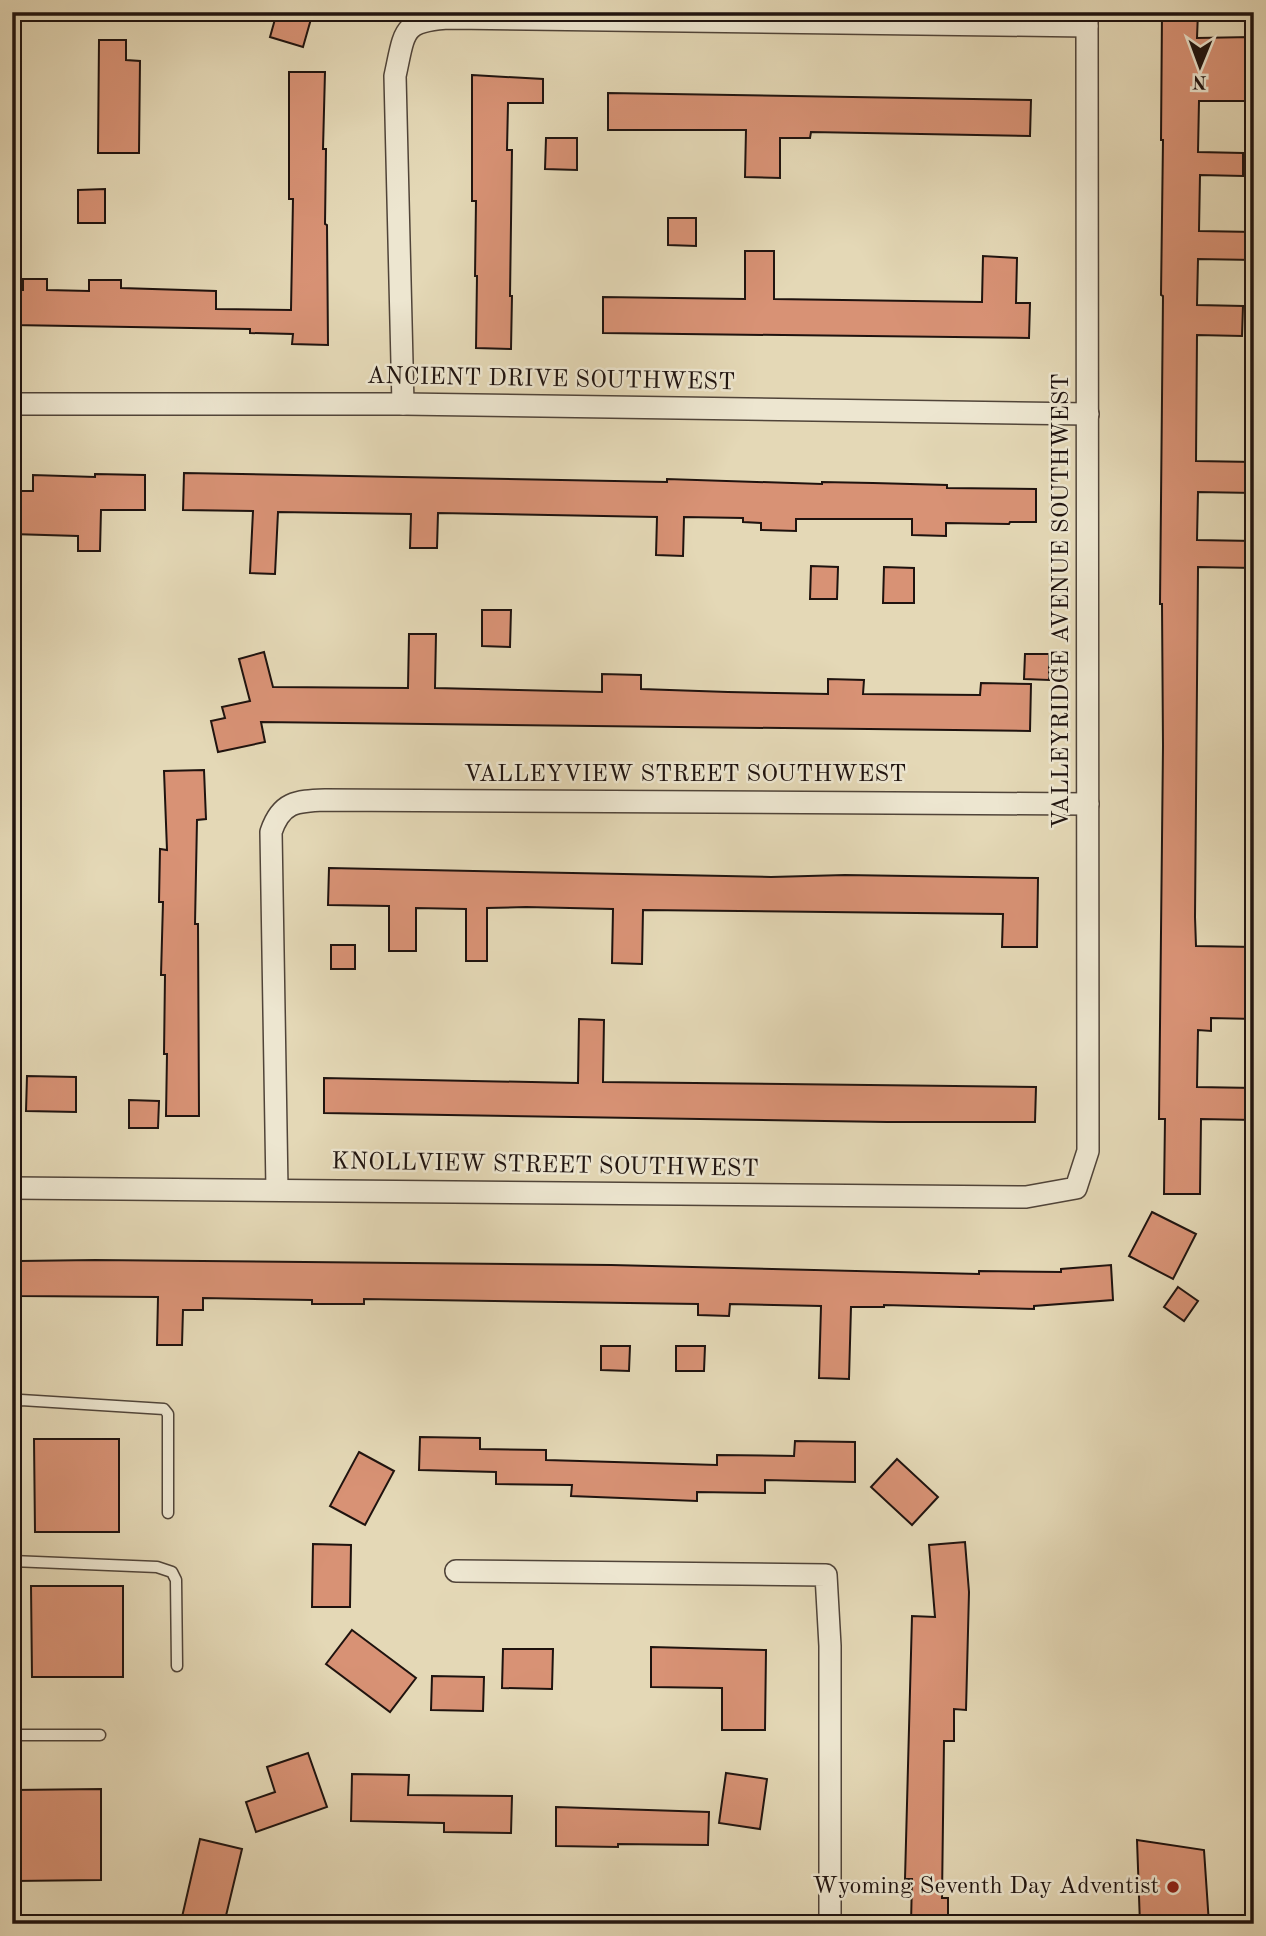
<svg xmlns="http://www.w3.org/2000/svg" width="1266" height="1936" font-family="'Old Standard TT',serif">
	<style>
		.building { fill: #d89275; stroke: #1f130f; stroke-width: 2 }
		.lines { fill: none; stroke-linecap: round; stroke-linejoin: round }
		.lane-casing { stroke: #504439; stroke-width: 13 }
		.street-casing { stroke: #504439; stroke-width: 24 }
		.lane { stroke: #ede6d0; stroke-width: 10 }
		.street { stroke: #ede6d0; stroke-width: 21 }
		.poi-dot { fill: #8f2418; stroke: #ede6d0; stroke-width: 2.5 }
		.labels { text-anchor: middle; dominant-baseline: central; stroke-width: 5; stroke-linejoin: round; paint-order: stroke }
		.street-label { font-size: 24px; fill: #1f130f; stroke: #ede6d0 }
		.poi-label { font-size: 24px; fill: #1f130f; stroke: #ede6d0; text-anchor: end }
	</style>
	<rect width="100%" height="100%" fill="#e4d8b6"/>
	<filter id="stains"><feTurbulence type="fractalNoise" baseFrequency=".00286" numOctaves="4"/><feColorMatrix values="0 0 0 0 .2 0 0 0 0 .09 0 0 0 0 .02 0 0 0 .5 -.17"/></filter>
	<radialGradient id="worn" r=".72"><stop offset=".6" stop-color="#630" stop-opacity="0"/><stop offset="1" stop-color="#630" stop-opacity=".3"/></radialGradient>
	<g class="building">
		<path d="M277,12H313L303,47L270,37Z"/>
		<path d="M1162,12H1198L1197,38L1251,37L1248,101H1199L1198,152L1243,153V176L1200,175L1199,231L1254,232V260L1198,259L1197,305L1243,306L1242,336L1197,335L1196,461L1254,462V493L1198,492L1197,540L1254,541V568L1198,567L1195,917L1196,946L1254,947V1019L1211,1018V1031L1198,1030L1197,1087L1254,1088V1120L1201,1119L1200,1194H1164L1165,1119H1159L1163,746L1162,604H1160L1163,296L1161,295L1163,140H1161Z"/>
		<path d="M99,40H126V60L140,61L139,153H98Z"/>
		<path d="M289,72H325L323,149H326L325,224L327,225L328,345L292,344L293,334L250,333V329L12,325V290H23V279H47V290L89,291V280H121V288L216,291V309L291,310L293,199H289Z"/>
		<path d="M472,75L543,79V103H508L507,150H512L510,296H512L511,349L476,348L477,276H475L476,201H472Z"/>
		<path d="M608,93L1031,100L1030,136L811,132L810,138H780V178L745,177L746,130H608Z"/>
		<path d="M546,138H577V170L545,169Z"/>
		<path d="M105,189V223H78V190Z"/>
		<path d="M668,218H696V246L668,245Z"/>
		<path d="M745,251H774V299L982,302L983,256L1017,258L1016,303H1030L1029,338L603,333V297L745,299Z"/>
		<path d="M184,473L667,482V479L822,484V482L873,483L947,485V488L1036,489V522H1010L1009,524L946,523V536L912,535V519H796V531L761,530V523L743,522V518L684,517L683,556L656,555L657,517L438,513L437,548H410L411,514L278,512L275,574L250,573L253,511L183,510Z"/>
		<path d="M95,474L145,475V510H101L100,551H78V536L12,534V491H33V475L95,477Z"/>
		<path d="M811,566L838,567L837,599H810Z"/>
		<path d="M884,567L914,568V603H883Z"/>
		<path d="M482,610H511L510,647L482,646Z"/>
		<path d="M409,634H436L435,688L602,692V674L641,675V689L728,692L828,694V679L864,680L863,694L980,695L981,683L1031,684L1030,731L261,722L265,742L218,752L211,721L225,718L222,707L250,701L239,659L264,652L273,687L408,688Z"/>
		<path d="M1025,654H1049V680L1024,679Z"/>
		<path d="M204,770L206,819L197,820L195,924H198L199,1116H166L167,1054H164L165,975H161L163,902H159L160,849L167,850L164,771Z"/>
		<path d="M329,868L771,877L845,875L1038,878L1037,947H1002L1003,914L643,910L642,964L612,963L613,909L526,907L487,908V961H466V909L416,908V951H389V906L328,905Z"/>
		<rect x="331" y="945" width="24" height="24"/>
		<path d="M579,1019L604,1020L603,1082L1036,1087L1035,1122H887L324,1113V1078L578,1083Z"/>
		<path d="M27,1076L76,1077V1112L26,1111Z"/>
		<path d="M129,1100L159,1101L158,1128H129Z"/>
		<path d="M1152,1212L1196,1234L1173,1279L1129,1256Z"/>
		<path d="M95,1260L611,1265L979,1274V1271L1061,1272V1269L1111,1265L1113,1300L1034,1306V1309L884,1305V1307H851L849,1379L819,1378L821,1306L730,1304L729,1316L698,1315V1304L364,1299V1304H312V1300L203,1298V1310H183L182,1345H157L158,1297L19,1296L20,1261Z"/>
		<path d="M1178,1287L1198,1301L1184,1321L1164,1307Z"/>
		<path d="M601,1346H630L629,1371L601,1370Z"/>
		<path d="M676,1346H705L704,1371H676Z"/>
		<path d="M420,1437L480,1438V1449L546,1450V1460L717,1465V1455L794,1456L795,1441L855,1442V1482L765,1480V1493L697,1492V1501L571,1496L572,1485L496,1484V1472L419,1470Z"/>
		<path d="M34,1439H119V1532H35Z"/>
		<path d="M359,1452L394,1471L365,1525L330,1506Z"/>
		<path d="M897,1459L938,1497L912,1525L871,1487Z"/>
		<path d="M965,1542L969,1592L966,1710L954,1709V1741H944L942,1898H948V1924H911L912,1879H905L912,1616L935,1617L929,1545Z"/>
		<path d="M313,1544L351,1545L350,1607H312Z"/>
		<path d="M31,1586H123V1677H32Z"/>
		<path d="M352,1630L416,1678L390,1712L326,1664Z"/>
		<path d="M651,1647L766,1650L765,1730H722V1688L651,1687Z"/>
		<path d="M503,1649H553L552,1689L502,1688Z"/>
		<path d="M432,1676L484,1677L483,1711L431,1710Z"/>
		<path d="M308,1753L327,1807L256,1832L246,1802L275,1792L267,1767Z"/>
		<path d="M726,1773L767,1779L760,1829L719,1823Z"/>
		<path d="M352,1774L409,1775L408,1795L512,1796L511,1833L444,1832V1823L351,1821Z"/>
		<path d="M101,1789V1880L13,1881V1790Z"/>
		<path d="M556,1807L709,1812L708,1845L618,1844V1847L556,1846Z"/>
		<path d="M200,1839L242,1849L224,1924H210L182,1917Z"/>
		<path d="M1137,1840L1204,1850L1209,1924H1140Z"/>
	</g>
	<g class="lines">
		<defs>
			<g id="lane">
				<path d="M12,1404L21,1400L164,1409L168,1414V1513"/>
				<path d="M12,1561L157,1567L172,1572L176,1580L177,1666"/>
				<path d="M12,1735H100"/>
			</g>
			<g id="street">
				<path d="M12,404H403L1088,414"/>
				<path d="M403,404L395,76C405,31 401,20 452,18L1087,26"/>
				<path d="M12,1188L1026,1197L1076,1188L1088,1151L1087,12"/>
				<path d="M277,1189L271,832C281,802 296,801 325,800L1088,804"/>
				<path d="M456,1571L826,1575L830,1646V1924"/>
			</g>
		</defs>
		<use href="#lane" class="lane-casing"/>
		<use href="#street" class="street-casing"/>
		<use href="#lane" class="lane"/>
		<use href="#street" class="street"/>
	</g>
	<circle class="poi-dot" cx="1173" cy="1887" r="7"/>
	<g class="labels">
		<g class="street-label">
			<text transform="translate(551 380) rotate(1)">ANCIENT DRIVE SOUTHWEST</text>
			<text transform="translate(1062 601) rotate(-90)">VALLEYRIDGE AVENUE SOUTHWEST</text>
			<text x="685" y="775">VALLEYVIEW STREET SOUTHWEST</text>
			<text transform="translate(545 1166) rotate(1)">KNOLLVIEW STREET SOUTHWEST</text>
		</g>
		<g class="poi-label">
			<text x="1159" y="1887">Wyoming Seventh Day Adventist</text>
		</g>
	</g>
	<rect width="1266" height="1936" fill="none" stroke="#e4d8b6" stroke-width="42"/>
	<rect x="14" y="14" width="1238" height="1908" fill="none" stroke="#1f130f" stroke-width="3.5"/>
	<rect x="21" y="21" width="1224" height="1894" fill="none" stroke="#1f130f" stroke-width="2"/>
	<g transform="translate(1200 66) rotate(181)" stroke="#ede6d0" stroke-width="5" paint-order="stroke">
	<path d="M0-5L12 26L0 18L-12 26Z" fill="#1f130f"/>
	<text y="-10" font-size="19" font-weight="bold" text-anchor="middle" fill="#1f130f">N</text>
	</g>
	<rect width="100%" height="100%" filter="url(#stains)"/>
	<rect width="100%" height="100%" fill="url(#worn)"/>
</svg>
